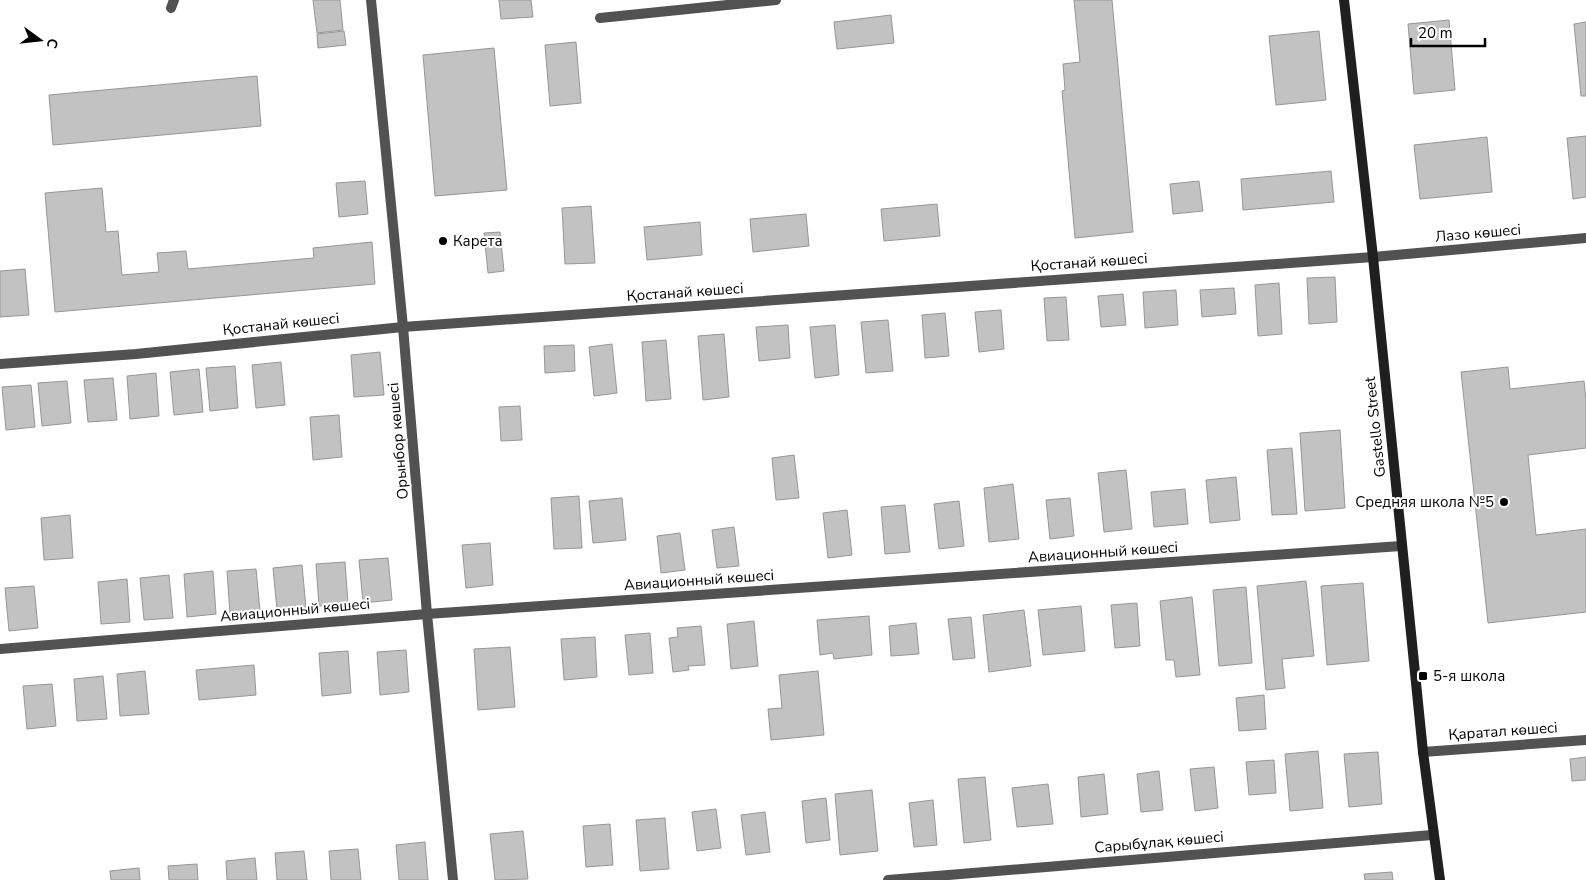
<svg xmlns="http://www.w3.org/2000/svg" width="1586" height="880" font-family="'Nunito Sans',sans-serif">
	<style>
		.building { fill: #c2c2c2; stroke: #969696 }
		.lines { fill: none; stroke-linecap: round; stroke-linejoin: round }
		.lane { stroke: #525252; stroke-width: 10 }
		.street { stroke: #525252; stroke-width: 10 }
		.secondary { stroke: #1f1f1f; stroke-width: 10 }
		.poi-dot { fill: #000; stroke: #fff; stroke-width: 2 }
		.labels { text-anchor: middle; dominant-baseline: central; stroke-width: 4; stroke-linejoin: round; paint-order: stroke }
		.street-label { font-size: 15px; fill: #000; stroke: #fff }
		.poi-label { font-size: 15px; fill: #000; stroke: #fff; text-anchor: start }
	</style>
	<rect width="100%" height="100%" fill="#fff"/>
	<g class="building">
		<path d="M313,0H340L343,30L317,33Z"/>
		<path d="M499,0H531L533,17L501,19Z"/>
		<path d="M1074,0H1112L1133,232L1075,238L1062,91L1065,90L1063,64L1080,62Z"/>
		<path d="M891,15L894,43L837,49L834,22Z"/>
		<path d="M1449,20L1455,90L1414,94L1408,24Z"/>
		<path d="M1586,22V96H1581L1574,24Z"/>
		<path d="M344,31L346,45L318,48L317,34Z"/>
		<path d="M1319,31L1326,100L1276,105L1269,36Z"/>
		<path d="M576,42L581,103L550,106L545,45Z"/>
		<path d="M494,48L507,190L435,196L423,55Z"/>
		<path d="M257,76L261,126L53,145L49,95Z"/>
		<path d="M1586,136V197L1573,199L1567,138Z"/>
		<path d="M1487,137L1492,192L1420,199L1414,145Z"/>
		<path d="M1331,171L1334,202L1243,210L1241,179Z"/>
		<path d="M365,181L368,214L339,217L336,183Z"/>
		<path d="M1199,181L1203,211L1173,214L1170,184Z"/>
		<path d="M102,188L106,232L118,231L122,275L159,272L157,253L186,251L188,269L314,258L313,248L372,242L375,284L55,312L45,193Z"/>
		<path d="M937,204L940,236L884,241L881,209Z"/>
		<path d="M591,206L595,263L565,264L562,208Z"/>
		<path d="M806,214L809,246L753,252L750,219Z"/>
		<path d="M700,222L702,255L647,260L644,227Z"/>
		<path d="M500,232L504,271L488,273L484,233Z"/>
		<path d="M25,269L29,315L0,317V271Z"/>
		<path d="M1335,277L1337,322L1309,324L1307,278Z"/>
		<path d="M1279,283L1282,334L1258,336L1255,285Z"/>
		<path d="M1234,288L1236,314L1202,317L1200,290Z"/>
		<path d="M1176,290L1178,325L1145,328L1143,292Z"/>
		<path d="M1123,294L1126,325L1101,327L1098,296Z"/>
		<path d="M1066,297L1069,340L1047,341L1044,298Z"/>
		<path d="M1001,310L1004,349L979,352L975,312Z"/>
		<path d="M945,313L949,356L925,358L922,315Z"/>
		<path d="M888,320L893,371L866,373L861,322Z"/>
		<path d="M788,325L790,358L759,361L756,327Z"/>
		<path d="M835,325L839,375L815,378L810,327Z"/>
		<path d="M724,334L729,397L703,400L698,336Z"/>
		<path d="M666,340L671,399L646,401L642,342Z"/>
		<path d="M612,344L617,393L594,396L589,347Z"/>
		<path d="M574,345L575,371L545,373L544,346Z"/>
		<path d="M380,352L384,395L354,397L351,355Z"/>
		<path d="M281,362L285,405L256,408L252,365Z"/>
		<path d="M235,366L238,408L210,411L206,368Z"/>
		<path d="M1508,367L1510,389L1584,381L1586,401V448L1528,455L1536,535L1586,529V612L1488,623L1461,372Z"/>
		<path d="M199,369L203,412L174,415L170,372Z"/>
		<path d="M156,373L159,416L130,419L127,376Z"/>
		<path d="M113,378L117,420L88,422L84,380Z"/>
		<path d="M67,381L71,423L42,426L38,383Z"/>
		<path d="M31,385L35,427L6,430L2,387Z"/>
		<path d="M520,406L522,440L501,441L499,407Z"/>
		<path d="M339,415L342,457L313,460L310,417Z"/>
		<path d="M1340,430L1345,508L1305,511L1300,433Z"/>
		<path d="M1292,448L1297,514L1272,515L1267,450Z"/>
		<path d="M794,455L799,498L776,500L772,458Z"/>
		<path d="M1126,470L1132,529L1104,532L1098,473Z"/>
		<path d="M1236,477L1240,520L1210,523L1206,480Z"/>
		<path d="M1013,484L1019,539L989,542L984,488Z"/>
		<path d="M1185,489L1188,524L1154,527L1151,492Z"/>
		<path d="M579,496L582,548L554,549L551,498Z"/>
		<path d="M622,498L626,540L593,543L589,501Z"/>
		<path d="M1070,498L1074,536L1050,539L1046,500Z"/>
		<path d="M959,501L964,546L939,549L934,504Z"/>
		<path d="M905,505L910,552L885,554L881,507Z"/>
		<path d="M847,510L852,555L828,558L823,513Z"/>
		<path d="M70,515L73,558L44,560L41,518Z"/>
		<path d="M734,527L739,566L717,568L712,530Z"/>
		<path d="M680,533L685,570L661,573L657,536Z"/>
		<path d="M490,543L493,585L466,588L462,545Z"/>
		<path d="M388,558L392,600L363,603L359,560Z"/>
		<path d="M345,562L348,604L319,606L316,564Z"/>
		<path d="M302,565L306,608L277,610L273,568Z"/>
		<path d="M256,569L260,611L230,614L227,571Z"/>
		<path d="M213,571L216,614L187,617L184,574Z"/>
		<path d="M169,575L173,618L144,620L140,578Z"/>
		<path d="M127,579L130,622L101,624L98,582Z"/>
		<path d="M1306,581L1314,656L1282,659L1285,688L1266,690L1257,586Z"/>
		<path d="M1363,583L1369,661L1327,665L1321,586Z"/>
		<path d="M34,586L38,628L9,631L5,588Z"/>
		<path d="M1246,587L1252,663L1219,666L1213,590Z"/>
		<path d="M1192,597L1200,675L1176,677L1174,660H1166L1160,601Z"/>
		<path d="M1137,603L1140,646L1115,648L1111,605Z"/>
		<path d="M1081,606L1085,651L1043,655L1038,610Z"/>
		<path d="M1024,610L1031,666L989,672L983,615Z"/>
		<path d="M869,616L872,655L834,659L833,653L820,655L817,620Z"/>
		<path d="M971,617L975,658L953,660L948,619Z"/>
		<path d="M754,621L758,666L731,669L727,624Z"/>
		<path d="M916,623L919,654L891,656L889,626Z"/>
		<path d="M701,626L705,665L688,666L689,670L673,672L669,638L678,637L677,628Z"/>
		<path d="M650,633L653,673L629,675L625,635Z"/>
		<path d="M595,637L597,677L564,680L561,639Z"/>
		<path d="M510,647L515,707L478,710L474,649Z"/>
		<path d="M406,650L409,692L380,695L377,652Z"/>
		<path d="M348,651L351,693L322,696L319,653Z"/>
		<path d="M254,665L256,695L199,700L196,670Z"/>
		<path d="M145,671L149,714L120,716L117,674Z"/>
		<path d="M818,671L824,735L771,740L768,709L782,708L779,675Z"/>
		<path d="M103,676L107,719L77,721L74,679Z"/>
		<path d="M52,684L56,726L27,729L23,686Z"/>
		<path d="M1264,695L1266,729L1239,731L1236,698Z"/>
		<path d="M1318,751L1323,808L1290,811L1285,754Z"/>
		<path d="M1378,752L1382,804L1349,807L1344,754Z"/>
		<path d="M1586,757V780L1572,781L1570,759Z"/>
		<path d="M1274,760L1276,793L1249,795L1246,762Z"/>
		<path d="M1214,767L1218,808L1195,811L1190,769Z"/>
		<path d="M1159,771L1163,810L1141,812L1137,774Z"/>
		<path d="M1104,774L1108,814L1081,817L1078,777Z"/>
		<path d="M985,777L991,840L964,843L958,779Z"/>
		<path d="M1048,784L1053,824L1017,827L1012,788Z"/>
		<path d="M872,790L878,851L840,855L835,794Z"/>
		<path d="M826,798L830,840L806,843L802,801Z"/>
		<path d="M933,800L937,845L914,847L909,803Z"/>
		<path d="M716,809L721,848L697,851L692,812Z"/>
		<path d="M765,812L770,852L746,855L741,815Z"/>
		<path d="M665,818L669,869L640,871L636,820Z"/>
		<path d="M610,824L613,865L586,867L583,826Z"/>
		<path d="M523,831L528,879L495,880L490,834Z"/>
		<path d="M425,842L428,880H399L396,845Z"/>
		<path d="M358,849L361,880H331L329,851Z"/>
		<path d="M304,851L307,880H277L275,853Z"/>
		<path d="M255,858L257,880H227L226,861Z"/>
		<path d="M197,864L198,880H169L168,866Z"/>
		<path d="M139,868L140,880H111L110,871Z"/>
		<path d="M1392,872L1393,880H1365L1364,874Z"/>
	</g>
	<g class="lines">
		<g class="lane">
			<path d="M171,8L174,0"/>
			<path d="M600,18L776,0"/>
		</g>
		<g class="street">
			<path d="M371,0L403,327L427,614L453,880"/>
			<path d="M0,364L136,354L403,327L1373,257L1586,238"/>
			<path d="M0,649L427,614L1401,546"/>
			<path d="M1423,752L1586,740"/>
			<path d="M888,880L1432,835"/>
		</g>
		<path class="secondary" d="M1344,0L1373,257L1423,752L1440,880"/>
	</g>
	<g class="poi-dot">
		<circle cx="443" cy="241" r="5"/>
		<circle cx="1504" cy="502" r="5"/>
		<rect x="1418" y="671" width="10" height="10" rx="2.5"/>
	</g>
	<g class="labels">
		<g class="street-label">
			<text transform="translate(1478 233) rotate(-5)">Лазо көшесі</text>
			<text transform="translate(1089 262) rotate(-4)">Қостанай көшесі</text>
			<text transform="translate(685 292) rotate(-4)">Қостанай көшесі</text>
			<text transform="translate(281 324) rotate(-6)">Қостанай көшесі</text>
			<text transform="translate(1375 427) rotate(-96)">Gastello Street</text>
			<text transform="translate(398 441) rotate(-95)">Орынбор көшесі</text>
			<text transform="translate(1103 552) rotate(-4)">Авиационный көшесі</text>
			<text transform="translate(699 580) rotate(-4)">Авиационный көшесі</text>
			<text transform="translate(295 610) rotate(-5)">Авиационный көшесі</text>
			<text transform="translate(1503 731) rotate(-4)">Қаратал көшесі</text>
			<text transform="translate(1159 842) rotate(-5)">Сарыбұлақ көшесі</text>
		</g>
		<g class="poi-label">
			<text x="453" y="241">Карета</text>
			<text x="1494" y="502" text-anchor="end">Средняя школа №5</text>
			<text x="1433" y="676">5-я школа</text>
		</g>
	</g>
	<g transform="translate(40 40) rotate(105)" stroke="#ffffff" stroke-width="4" paint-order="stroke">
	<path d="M0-4L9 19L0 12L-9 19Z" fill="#000000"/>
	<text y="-8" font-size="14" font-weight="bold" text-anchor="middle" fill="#000000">С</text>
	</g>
	<path d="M1411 38v8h74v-8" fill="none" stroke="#000000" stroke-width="2.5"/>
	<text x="1418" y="38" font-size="15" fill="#000000" stroke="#ffffff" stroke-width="4" paint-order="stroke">20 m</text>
</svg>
